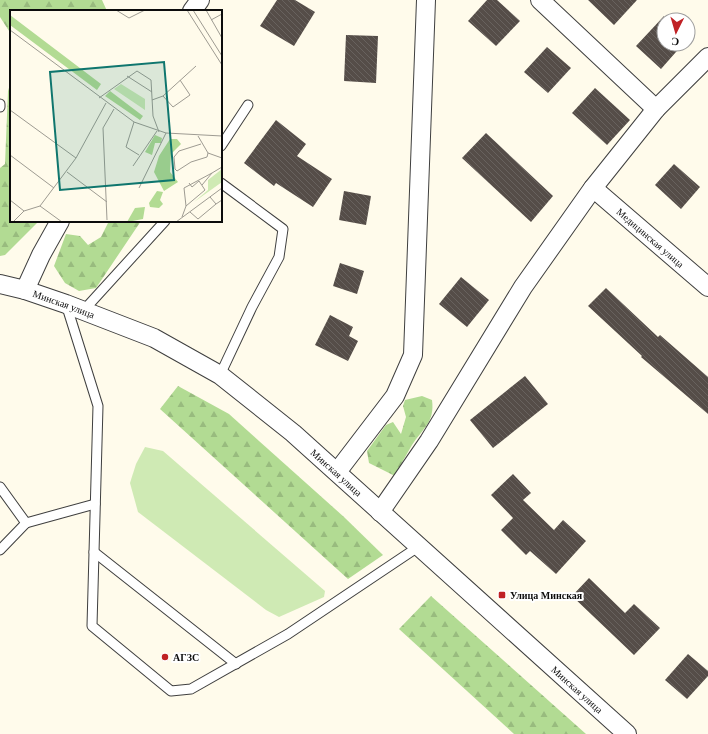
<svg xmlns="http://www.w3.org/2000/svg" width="708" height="734" font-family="'Times New Roman',serif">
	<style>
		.grass { fill: #cfeab4 }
		.forest { fill: url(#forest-firs) }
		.building { fill: url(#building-back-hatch) }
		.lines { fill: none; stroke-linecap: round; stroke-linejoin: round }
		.lane-casing { stroke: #3f3f3f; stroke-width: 11 }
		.street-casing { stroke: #3f3f3f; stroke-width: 20 }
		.lane { stroke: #fff; stroke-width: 9 }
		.street { stroke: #fff; stroke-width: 18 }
		.poi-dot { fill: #c02125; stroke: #fff; stroke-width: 1.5 }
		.labels { text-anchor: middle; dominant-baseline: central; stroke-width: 4; stroke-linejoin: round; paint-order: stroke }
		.street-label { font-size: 10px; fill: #0c0c0c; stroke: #fff }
		.poi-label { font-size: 10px; font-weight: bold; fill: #0c0c0c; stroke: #fff; text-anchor: start }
		.inset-road { fill: none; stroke: #9e9b92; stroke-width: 1 }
		.view { fill: #0f766e; fill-opacity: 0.15; stroke: #0f766e; stroke-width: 2 }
		.inset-edge { fill: none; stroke: #0c0c0c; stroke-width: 2 }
	</style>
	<defs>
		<pattern id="forest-firs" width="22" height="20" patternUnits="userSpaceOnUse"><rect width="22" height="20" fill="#b2db93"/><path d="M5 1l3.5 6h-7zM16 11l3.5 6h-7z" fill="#98bb7e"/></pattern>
		<pattern id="building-back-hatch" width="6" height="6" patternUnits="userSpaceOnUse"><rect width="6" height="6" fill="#554d48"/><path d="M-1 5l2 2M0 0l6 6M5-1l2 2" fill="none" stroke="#68625e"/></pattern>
	</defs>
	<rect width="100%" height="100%" fill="#fffbeb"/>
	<path class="grass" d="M145,447L163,451L325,591L324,597L279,617L266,610L138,512L130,483L136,464Z"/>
	<g class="forest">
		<path d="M0,0H102L107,11H11V34L0,17Z"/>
		<path d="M11,81V221H39L5,255L0,256V168L5,164L8,91Z"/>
		<path d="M109,221H141L96,288L79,291L65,283L54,266L66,234L80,236L88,245L101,237Z"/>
		<path d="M178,386L229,414L344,517L383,555L348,579L160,409Z"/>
		<path d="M422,396L432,400C435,422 423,428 412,445C406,455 400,466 395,476L369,463L367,451L386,425L393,422L401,434L406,417L403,406L405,400Z"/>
		<path d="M431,596L586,734H514L399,629Z"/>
	</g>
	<g class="building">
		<path d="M277,0H295L315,12L294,46L260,26Z"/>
		<path d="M487,0H497L520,21L496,46L468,21Z"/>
		<path d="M588,0H637L614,25Z"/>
		<path d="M664,16V44H683L661,69L636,46Z"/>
		<path d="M346,35L378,36L376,83L344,81Z"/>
		<path d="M547,47L571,68L548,93L524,72Z"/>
		<path d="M595,88L630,120L607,145L572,113Z"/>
		<path d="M276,120L306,144L297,156L332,179L313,207L276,183L274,186L244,163Z"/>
		<path d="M486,133L553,196L531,222L462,158Z"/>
		<path d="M674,164L700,187L681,209L655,185Z"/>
		<path d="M344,191L371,196L366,225L339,220Z"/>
		<path d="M340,263L364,271L357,294L333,286Z"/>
		<path d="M461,277L489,300L467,327L439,304Z"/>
		<path d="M606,288L658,337L660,335L708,377V414L641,357L642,356L588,306Z"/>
		<path d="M330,315L353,327L349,336L358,341L348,361L315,345Z"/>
		<path d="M525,376L548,404L493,448L470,420Z"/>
		<path d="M513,474L531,493L523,500L554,530L563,520L586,541L556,574L530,551L526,555L501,530L513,518L491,495Z"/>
		<path d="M589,578L625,613L634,604L660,628L634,655L572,596Z"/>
		<path d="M688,654L708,671V676L687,699L665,680Z"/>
	</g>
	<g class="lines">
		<defs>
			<g id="lane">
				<path d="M0,104V107"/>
				<path d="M221,146L248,105"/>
				<path d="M66,304L98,406L92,626L171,691L191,689L288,634L418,547"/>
				<path d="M84,310L165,221"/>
				<path d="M220,375L252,307L279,257L283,229L221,183"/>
				<path d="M0,487L26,523"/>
				<path d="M0,550L26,523L95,504"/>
				<path d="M94,552L236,664"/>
			</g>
			<g id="street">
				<path d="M540,0L656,109"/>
				<path d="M192,11L200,0"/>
				<path id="s1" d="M593,188L708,287"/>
				<path id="s2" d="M0,284L25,290L66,304L154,338L220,375L293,433L627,734"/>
				<path d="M25,290L41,255L60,221"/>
				<path d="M337,472L395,396L413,355L426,0"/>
				<path d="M380,512L429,441L523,287L593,188L656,109L708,57"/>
			</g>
		</defs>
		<use href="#lane" class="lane-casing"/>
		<use href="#street" class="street-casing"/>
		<use href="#lane" class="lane"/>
		<use href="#street" class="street"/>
	</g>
	<g class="poi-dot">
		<rect x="498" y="591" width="8" height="8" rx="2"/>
		<circle cx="165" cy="657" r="4"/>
	</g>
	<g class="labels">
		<g class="street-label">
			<text stroke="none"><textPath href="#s1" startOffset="76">Медицинская улица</textPath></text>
			<text stroke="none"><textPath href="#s2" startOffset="67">Минская улица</textPath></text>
			<text stroke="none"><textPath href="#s2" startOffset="391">Минская улица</textPath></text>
			<text stroke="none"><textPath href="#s2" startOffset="715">Минская улица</textPath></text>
		</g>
		<g class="poi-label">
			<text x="510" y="595">Улица Минская</text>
			<text x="173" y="657">АГЗС</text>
		</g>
	</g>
	<g transform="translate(10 10)">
		<rect width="212" height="212" fill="#fffbeb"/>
		<path d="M111,74L135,89V100L104,79ZM212,159V172L184,192L198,180V170Z" fill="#cfeab4"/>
		<path d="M0,5L91,74L87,80L0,15ZM100,81L133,106L130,110L95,86ZM145,125L152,128L151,133H145L142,145L135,142ZM160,129H167L171,134L161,144L160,162L168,172L154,181L144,162L149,146ZM147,181L153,182L150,190L153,194L149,198L140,197L139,193ZM135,197L133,209L117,212L125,198Z" fill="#b2db93"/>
		<path class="inset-road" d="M106,0L119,8L135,0M177,0L212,55M183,0L212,46M196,0L212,28M201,10L212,4M0,20L124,112L156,123L212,126M117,66L142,82M153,86L163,97L180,85L170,70M89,88L127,61L141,70L143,106L149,122M142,90L153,86L186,56M0,100L66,148M124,112L116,137L129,145M188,126L198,143L212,148M191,134L169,141L164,147L165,159L167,161L181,152L197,147L198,143M0,145L44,178M123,156L147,121M57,162L97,192M192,175L202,163L212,157M129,178L156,123M200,187L206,194L212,190M0,190L14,201M176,196L195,180L189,171L182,177L179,173M180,202L188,209L206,194M172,207L176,196L174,178L202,163M97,210L93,118L104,99M3,212L14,201L30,196M52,212L30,196L66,148L96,93M166,212L212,178"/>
		<path class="view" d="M154,52L164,170L50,180L40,62Z"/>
		<rect width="212" height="212" class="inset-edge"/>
	</g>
	<g transform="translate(676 32) rotate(185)"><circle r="19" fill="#ffffff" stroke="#9e9e9e"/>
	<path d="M0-3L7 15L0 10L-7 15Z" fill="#c02125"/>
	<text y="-6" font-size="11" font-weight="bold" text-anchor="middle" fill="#0c0c0c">С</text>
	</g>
</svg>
